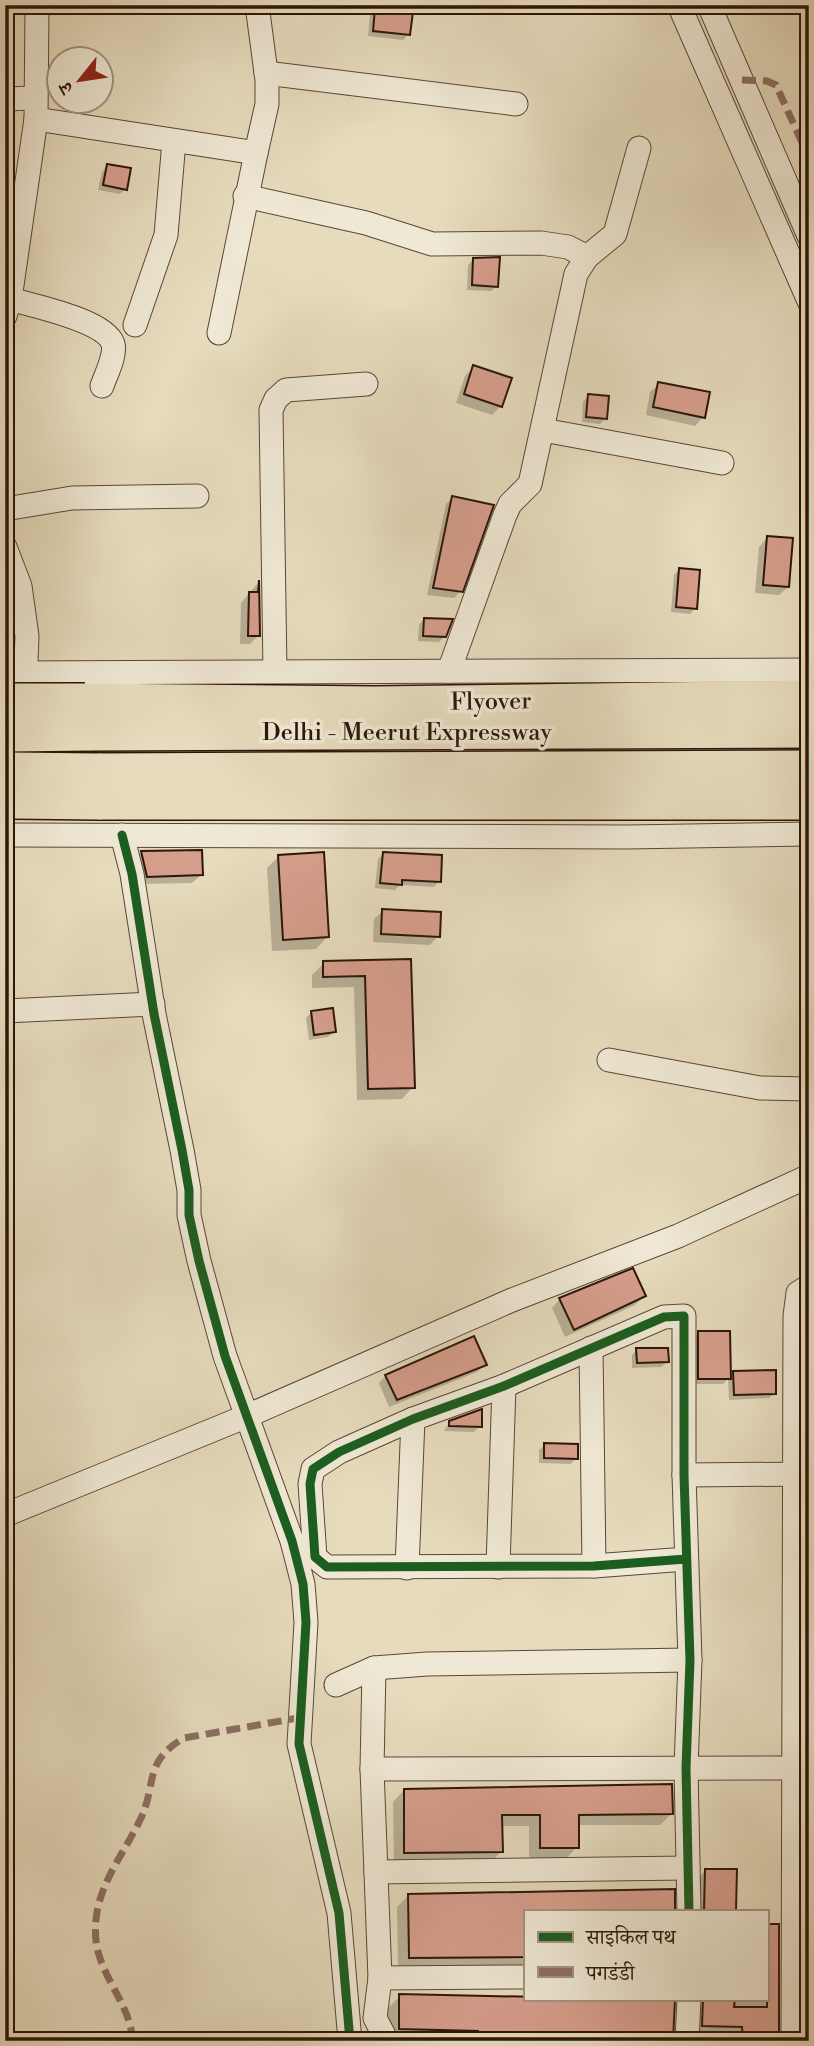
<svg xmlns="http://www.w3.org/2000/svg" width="814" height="2046" font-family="'Libre Bodoni','Noto Serif Devanagari',serif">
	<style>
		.shadow { fill: #0003 }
		.building { fill: #d69e8c; stroke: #2c1509; stroke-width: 2 }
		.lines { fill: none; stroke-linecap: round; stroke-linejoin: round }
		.minor-casing { stroke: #5a4636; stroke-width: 25 }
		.highway-casing { stroke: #2c1509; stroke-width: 38 }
		.minor { stroke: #efe8d4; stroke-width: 23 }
		.highway { stroke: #e6dbbd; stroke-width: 35 }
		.highway-bridge-casing { stroke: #2c1509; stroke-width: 38; stroke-linecap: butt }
		.highway-bridge { stroke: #e6dbbd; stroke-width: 35 }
		.quiet { stroke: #8d6e63; stroke-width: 7; stroke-dasharray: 14 7; stroke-linecap: butt }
		.cycleway-casing { stroke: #efe8d4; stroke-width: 13 }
		.cycleway { stroke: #1b5e20; stroke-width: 9 }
		.labels { text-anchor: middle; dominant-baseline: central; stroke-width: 7; stroke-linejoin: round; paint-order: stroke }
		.street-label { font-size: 24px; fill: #2c1509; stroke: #efe8d4 }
	</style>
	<rect width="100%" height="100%" fill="#e6dbbd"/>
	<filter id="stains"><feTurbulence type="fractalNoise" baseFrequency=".00286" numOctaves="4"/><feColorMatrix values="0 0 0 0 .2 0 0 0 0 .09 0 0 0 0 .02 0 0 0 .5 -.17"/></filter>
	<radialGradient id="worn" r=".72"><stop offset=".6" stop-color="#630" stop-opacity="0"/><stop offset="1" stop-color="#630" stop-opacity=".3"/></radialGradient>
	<g class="shadow">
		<path d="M376,10L409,34L403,40L368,36L370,15Z"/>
		<path d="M107,166L125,189L120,194L98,190L102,172Z"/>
		<path d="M474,259L496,286L491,291L467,290L468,265Z"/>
		<path d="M474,367L501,406L492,415L456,403L465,376Z"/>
		<path d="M659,384L703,417L695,426L646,415L650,392Z"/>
		<path d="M588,396L606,418L600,424L582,422L583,402Z"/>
		<path d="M453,497L461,591L454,598L427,595L446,504Z"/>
		<path d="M767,538L788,587L779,595L755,593L759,547Z"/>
		<path d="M679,570L695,608L690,614L671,612L674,575Z"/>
		<path d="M257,584L259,635L250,644H240L241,603Z"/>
		<path d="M424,619L445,636L439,642L418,641L419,625Z"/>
		<path d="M200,852L201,875L192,883L138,884L133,861L141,853Z"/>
		<path d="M383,854L439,881L434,887L400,885L395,890L375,888L378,859Z"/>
		<path d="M279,856L327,937L316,949L272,951L267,868Z"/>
		<path d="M383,911L438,936L430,945L373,942L374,919Z"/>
		<path d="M410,961L413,1087L402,1099L357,1100L354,987L312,988V975L324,963Z"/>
		<path d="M312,1012L334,1032L328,1037L309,1040L306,1018Z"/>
		<path d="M644,1296L635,1305L565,1337L552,1308L560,1299Z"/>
		<path d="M699,1333L729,1378L734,1373L775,1393L769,1398L729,1400L728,1379L723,1384H693V1338Z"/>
		<path d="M637,1350L667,1362L661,1367L632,1368V1355Z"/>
		<path d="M485,1365L477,1372L389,1407L379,1383L386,1376Z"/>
		<path d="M450,1422L480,1426L474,1432L444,1431Z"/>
		<path d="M545,1445L576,1458L571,1464L539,1463V1450Z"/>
		<path d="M404,1790L671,1814L660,1825H578L577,1847L566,1859H529V1826H501V1852L490,1863L394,1864L393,1802Z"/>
		<path d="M706,1870L735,1871V1911H695V1881Z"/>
		<path d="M673,1891L674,1911H525V1967L398,1969L397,1907L409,1895Z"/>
		<path d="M777,1925V2041H700V2036H692L693,1999H767V1926Z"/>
		<path d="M400,1996L671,2040H388V2008Z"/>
	</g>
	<g class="building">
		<path d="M375,8L413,12L410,35L373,31Z"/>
		<path d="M107,164L131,168L127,190L103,185Z"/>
		<path d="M500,257L498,287L472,285L473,258Z"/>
		<path d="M473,365L512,378L502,407L464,394Z"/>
		<path d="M658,382L710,392L705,418L653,407Z"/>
		<path d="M588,394L609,396L607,419L586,417Z"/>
		<path d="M452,496L494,505L463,592L433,588Z"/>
		<path d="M767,536L793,538L789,587L763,585Z"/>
		<path d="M679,568L700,570L697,609L676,607Z"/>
		<path d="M259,580L260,636H248L249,592H258Z"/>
		<path d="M424,618L453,619L446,637L423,636Z"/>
		<path d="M202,850L203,875L147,877L141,851Z"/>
		<path d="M324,852L329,937L283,940L278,855Z"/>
		<path d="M383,852L442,855L441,882L402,880V885L380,883Z"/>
		<path d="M382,909L441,912L440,937L381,934Z"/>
		<path d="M411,959L415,1088L368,1089L365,976L323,977V961Z"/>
		<path d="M333,1008L336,1032L314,1035L311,1011Z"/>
		<path d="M633,1268L646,1296L574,1330L559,1298Z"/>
		<path d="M698,1331H730L731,1379H698Z"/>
		<path d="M474,1336L487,1365L397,1400L385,1375Z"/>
		<path d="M636,1348H668L669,1362L637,1363Z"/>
		<path d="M776,1370V1394L734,1395L733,1371Z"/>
		<path d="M482,1409V1427L449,1426V1421Z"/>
		<path d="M544,1443L578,1444V1459L544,1458Z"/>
		<path d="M672,1784L673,1814L579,1815V1848H540V1815H502L503,1852L404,1853V1789Z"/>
		<path d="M705,1869H737L736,1911H704Z"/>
		<path d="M675,1889V1911H525V1957L409,1958L408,1894Z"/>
		<path d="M767,1924H779V2041H743L742,2027L702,2026L703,1999H735L734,2007H767Z"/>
		<path d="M399,1994L675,2000L673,2041H478V2031L399,2029Z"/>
	</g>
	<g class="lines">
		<defs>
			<g id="minor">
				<path d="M679,5L809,301"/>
				<path d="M709,5L809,236"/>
				<path d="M266,73L516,104"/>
				<path d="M5,99L35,98"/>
				<path d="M36,119L256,153L219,333"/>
				<path d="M256,153L267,104V80L257,5"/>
				<path d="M245,196L366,223L432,244L541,243L568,247L587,257"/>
				<path d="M10,299C33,306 105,320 113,344C116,356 106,374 102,386"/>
				<path d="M5,316L10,299L36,119L37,5"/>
				<path d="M135,325L166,235L174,141"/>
				<path d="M543,430L722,463"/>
				<path d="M5,509L72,498L197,496"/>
				<path d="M5,547L20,586L27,636L25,688"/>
				<path d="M275,671L271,410L276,399L286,390L366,384"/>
				<path d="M449,671L505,515L510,504L530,484L576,274L587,257L615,234L639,148"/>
				<path d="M5,673L809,670"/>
				<path d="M5,835L627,837L809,834"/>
				<path d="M122,835L132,874L154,1014L182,1150L189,1190V1215L199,1261L225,1356L292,1541L303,1584L306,1622L299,1744L339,1913L350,2041"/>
				<path d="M5,1011L153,1004"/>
				<path d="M609,1060L760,1088L809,1089"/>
				<path d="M591,1348L594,1566"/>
				<path d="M684,1475L809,1474"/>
				<path d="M5,1515L247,1416L512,1300L678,1236L809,1176"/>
				<path d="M686,1559L594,1566L327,1567L315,1557L310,1484L313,1469L339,1452L413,1419L504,1386L664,1317L684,1316V1475L690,1660L686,1768L689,1911"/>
				<path d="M498,1567L504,1386"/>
				<path d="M407,1568L413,1419"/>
				<path d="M336,1685L374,1668"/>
				<path d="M372,1769L809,1768"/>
				<path d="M376,1872L688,1868"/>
				<path d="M380,1978L525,1977"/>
				<path d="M387,2041L375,2018L380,1978L372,1769L374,1668L427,1664L690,1660"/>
				<path d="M687,2041L689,1999"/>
				<path d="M793,2041L795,1316L798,1293L809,1286"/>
			</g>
			<g id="highway">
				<path d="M85,701L375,704L809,698"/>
				<path d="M89,733L809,730"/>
				<path d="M98,771L809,768"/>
				<path d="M98,802H809"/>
			</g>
		</defs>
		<use href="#minor" class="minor-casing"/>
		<use href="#highway" class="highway-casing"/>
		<use href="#minor" class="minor"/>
		<use href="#highway" class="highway"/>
		<defs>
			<g id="highway-bridge">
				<path d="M7,701H85"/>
				<path d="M10,734L89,733"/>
				<path d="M11,770L98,771"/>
				<path d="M13,801L98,802"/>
			</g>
		</defs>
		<use href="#highway-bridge" class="highway-bridge-casing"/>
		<use href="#highway-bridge" class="highway-bridge"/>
		<g class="quiet">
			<path d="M742,80L767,81L776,85L809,158"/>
			<path d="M132,2041C133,2008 100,1977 96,1941C91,1891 121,1860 141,1818C157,1784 143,1762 184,1738L298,1718"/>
		</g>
		<defs>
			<g id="cycleway">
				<path d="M122,835L132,874L154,1014L182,1150L189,1190V1215L199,1261L225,1356L292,1541L303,1584L306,1622L299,1744L339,1913L350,2041"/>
				<path d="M686,1559L594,1566L327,1567L315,1557L310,1484L313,1469L339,1452L413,1419L504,1386L664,1317L684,1316V1475L690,1660L686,1768L689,1911"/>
			</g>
		</defs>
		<use href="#cycleway" class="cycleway-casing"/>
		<use href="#cycleway" class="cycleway"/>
	</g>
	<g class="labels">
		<g class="street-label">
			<text transform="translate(491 702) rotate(-1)">Flyover</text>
			<text x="407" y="733">Delhi - Meerut Expressway</text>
		</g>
	</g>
	<rect width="814" height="2046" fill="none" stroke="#e6dbbd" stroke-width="28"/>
	<rect x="7" y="7" width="800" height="2032" fill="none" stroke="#2c1509" stroke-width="3.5"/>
	<rect x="14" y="14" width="786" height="2018" fill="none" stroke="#2c1509" stroke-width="2"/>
	<rect x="524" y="1910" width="245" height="91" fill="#efe8d4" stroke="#a19483" stroke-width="2"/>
	<rect x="538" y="1932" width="35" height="10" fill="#1b5e20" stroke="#a19483" stroke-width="2"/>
	<text x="586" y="1944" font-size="21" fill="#2c1509">साइकिल पथ</text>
	<rect x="538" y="1967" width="35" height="10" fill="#8d6e63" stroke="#a19483" stroke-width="2"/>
	<text x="586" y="1980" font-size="21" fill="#2c1509">पगडंडी</text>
	<g transform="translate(80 80) rotate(240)"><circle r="33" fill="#efe8d4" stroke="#a19483" stroke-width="2"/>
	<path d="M0-5L12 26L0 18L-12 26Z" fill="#8f2418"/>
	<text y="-10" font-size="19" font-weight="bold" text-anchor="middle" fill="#2c1509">उ</text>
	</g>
	<rect width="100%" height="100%" filter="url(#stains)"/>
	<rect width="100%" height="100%" fill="url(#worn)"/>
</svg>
